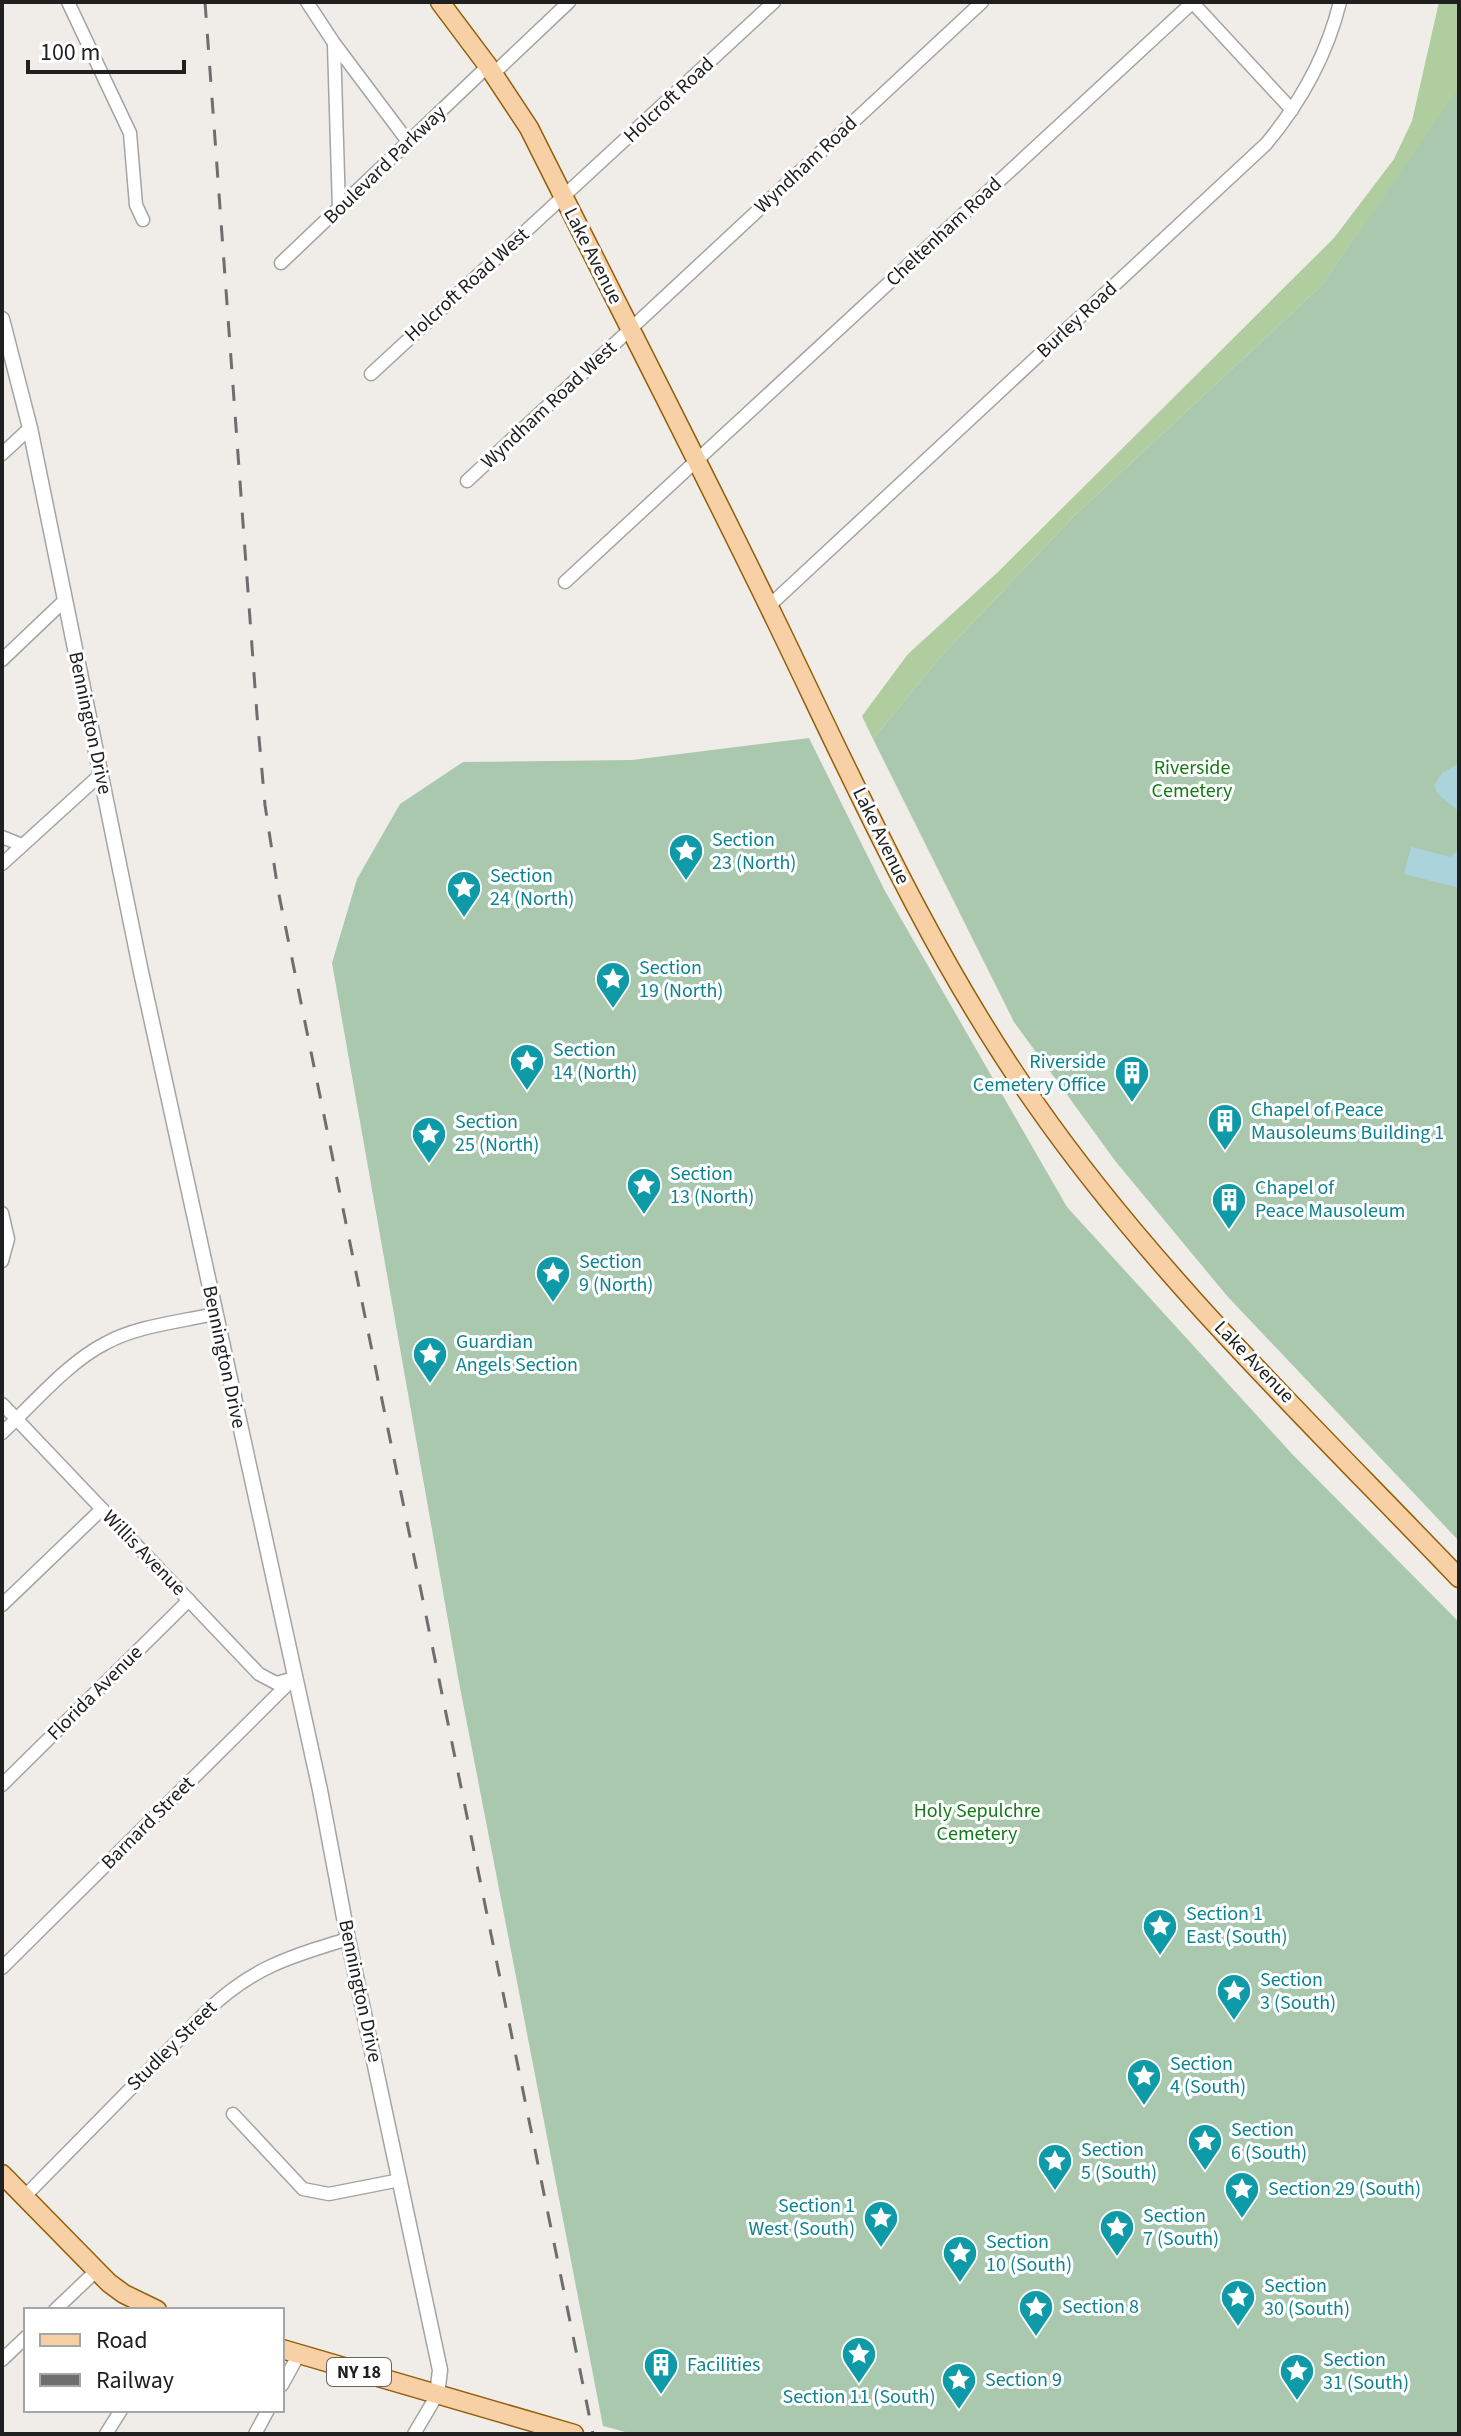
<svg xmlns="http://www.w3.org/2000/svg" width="1461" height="2436" font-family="'Source Sans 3',sans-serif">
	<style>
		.forest { fill: #afcd9f }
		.cemetery { fill: #aac8ad }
		.water { fill: #abd3db }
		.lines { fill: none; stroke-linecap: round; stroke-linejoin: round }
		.minor-casing { stroke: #a4a4a4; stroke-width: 15 }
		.tertiary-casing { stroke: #a4a4a4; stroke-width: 17 }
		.primary-casing { stroke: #945f09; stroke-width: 21 }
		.minor { stroke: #fff; stroke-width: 12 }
		.tertiary { stroke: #fff; stroke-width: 14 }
		.primary { stroke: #f7d0a6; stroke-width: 18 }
		.rail { stroke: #6e6e6e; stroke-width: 3; stroke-dasharray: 16 16; stroke-linecap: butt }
		.labels { text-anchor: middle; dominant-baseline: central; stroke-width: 6; stroke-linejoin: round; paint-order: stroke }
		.shield { fill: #fff; stroke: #636363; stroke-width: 2 }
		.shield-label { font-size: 18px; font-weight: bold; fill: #202020 }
		.street-label { font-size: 20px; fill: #202020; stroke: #fff }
		.park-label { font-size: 20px; fill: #127b16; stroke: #fff }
		.culture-label { font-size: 20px; fill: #0d838f; stroke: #fff; text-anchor: start }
	</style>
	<rect width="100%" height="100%" fill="#f0ede8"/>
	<path class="forest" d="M1439,2H1459L1458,91L1321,286L1073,517L941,656L873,739L862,716L908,654L998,572L1334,238L1394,159L1412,121Z"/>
	<g class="cemetery">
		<path d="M1459,88V1541L1228,1297L1116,1162L1014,1022L873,739L941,656L1073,517L1321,286Z"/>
		<path d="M809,738L885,891L1067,1207L1293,1455L1459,1622V2434H633L603,2426L458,1677L332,963L357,879L400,804L463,762L632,760Z"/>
	</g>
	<g class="water">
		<path d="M1459,763V812L1437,793L1434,785L1442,773Z"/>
		<path d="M1411,847L1451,857L1459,848V888L1404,874Z"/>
	</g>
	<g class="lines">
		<defs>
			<g id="minor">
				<path d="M68,2L130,133L136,205L143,220"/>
				<path d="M307,2L334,43L409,143"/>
				<path d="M1192,2L1292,110"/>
				<path d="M334,44L339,209"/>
				<path d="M493,74L569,2"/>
				<path d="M281,263L488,66"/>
				<path d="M371,374L774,2"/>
				<path d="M2,454L30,428"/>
				<path d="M467,481L982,2"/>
				<path d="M565,582L1193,2"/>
				<path d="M769,606L1266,144C1301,102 1327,55 1340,2"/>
				<path d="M2,660L65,600"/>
				<path d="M2,837L22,845"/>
				<path d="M2,864L101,774"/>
				<path d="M2,1213L8,1239L2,1261"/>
				<path d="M2,1404L259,1674L276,1683L291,1679"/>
				<path d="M2,1433C33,1404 68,1362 106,1343C137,1326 179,1322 214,1314"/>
				<path d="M2,1605L102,1509"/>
				<path d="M2,1785L189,1600"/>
				<path d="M2,1968L294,1678"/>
				<path d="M233,2114L303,2189L329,2194L400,2180"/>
				<path d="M24,2197L207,2011C251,1968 291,1956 348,1939"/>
				<path d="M55,2310L96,2271"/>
				<path d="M2,2360L26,2337"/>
				<path d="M282,2385L299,2354"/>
				<path d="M106,2434L121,2410"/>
				<path d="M255,2434L268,2410"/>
				<path d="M414,2434L437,2395"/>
			</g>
			<path id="tertiary" d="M2,319L30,428L141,972L320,1790L348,1939L440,2370L437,2395"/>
			<g id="primary">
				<path d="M440,2L488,66L529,128C611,292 695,454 775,619C855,784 929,953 1035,1103C1154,1274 1315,1427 1459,1578"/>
				<path d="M2,2174L109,2283L124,2294L157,2310"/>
				<path d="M282,2349L574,2434"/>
			</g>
		</defs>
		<use href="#minor" class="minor-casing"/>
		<use href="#tertiary" class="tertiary-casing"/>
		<use href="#primary" class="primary-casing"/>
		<use href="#minor" class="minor"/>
		<use href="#tertiary" class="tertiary"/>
		<use href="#primary" class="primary"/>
		<path class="rail" d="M205,2L257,715L265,805L278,890L593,2434"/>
	</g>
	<defs>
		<symbol id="sight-pin" viewBox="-11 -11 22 30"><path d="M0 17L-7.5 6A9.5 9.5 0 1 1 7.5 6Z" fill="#0f9aa8" stroke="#fff"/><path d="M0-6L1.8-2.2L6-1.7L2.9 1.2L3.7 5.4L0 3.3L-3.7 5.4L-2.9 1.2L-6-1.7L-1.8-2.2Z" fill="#fff"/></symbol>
		<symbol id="building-pin" viewBox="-11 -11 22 30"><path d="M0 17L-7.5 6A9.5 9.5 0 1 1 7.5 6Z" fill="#0f9aa8" stroke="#fff"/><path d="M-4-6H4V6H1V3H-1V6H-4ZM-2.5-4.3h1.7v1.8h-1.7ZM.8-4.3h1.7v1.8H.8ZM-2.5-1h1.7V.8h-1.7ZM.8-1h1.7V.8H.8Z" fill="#fff"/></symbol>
	</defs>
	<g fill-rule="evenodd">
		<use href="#sight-pin" x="666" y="831" width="40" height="54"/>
		<use href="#sight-pin" x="444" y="868" width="40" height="54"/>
		<use href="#sight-pin" x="593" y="959" width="40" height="54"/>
		<use href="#sight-pin" x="507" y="1041" width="40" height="54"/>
		<use href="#building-pin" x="1112" y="1053" width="40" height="54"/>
		<use href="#building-pin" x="1205" y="1101" width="40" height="54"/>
		<use href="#sight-pin" x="409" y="1114" width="40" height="54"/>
		<use href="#sight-pin" x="624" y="1165" width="40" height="54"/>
		<use href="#building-pin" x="1209" y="1180" width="40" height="54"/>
		<use href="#sight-pin" x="533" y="1253" width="40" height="54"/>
		<use href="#sight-pin" x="410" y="1334" width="40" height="54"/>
		<use href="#sight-pin" x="1140" y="1906" width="40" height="54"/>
		<use href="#sight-pin" x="1214" y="1971" width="40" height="54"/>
		<use href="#sight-pin" x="1124" y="2056" width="40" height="54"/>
		<use href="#sight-pin" x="1185" y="2121" width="40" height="54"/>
		<use href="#sight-pin" x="1035" y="2141" width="40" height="54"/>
		<use href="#sight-pin" x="1222" y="2169" width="40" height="54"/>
		<use href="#sight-pin" x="861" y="2198" width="40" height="54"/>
		<use href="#sight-pin" x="1097" y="2207" width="40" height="54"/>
		<use href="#sight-pin" x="940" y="2233" width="40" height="54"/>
		<use href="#sight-pin" x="1218" y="2277" width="40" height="54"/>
		<use href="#sight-pin" x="1016" y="2287" width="40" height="54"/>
		<use href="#sight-pin" x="839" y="2334" width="40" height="54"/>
		<use href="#building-pin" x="641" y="2345" width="40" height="54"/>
		<use href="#sight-pin" x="1277" y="2351" width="40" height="54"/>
		<use href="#sight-pin" x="939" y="2360" width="40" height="54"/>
	</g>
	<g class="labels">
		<rect class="shield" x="327" y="2358" width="64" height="28" rx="6"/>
		<g class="shield-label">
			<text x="359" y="2372">NY 18</text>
		</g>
		<g class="street-label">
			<text transform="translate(669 100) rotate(-43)">Holcroft Road</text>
			<text transform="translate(385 165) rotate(-44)">Boulevard Parkway</text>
			<text transform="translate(806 165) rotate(-43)">Wyndham Road</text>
			<text transform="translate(944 232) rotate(-43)">Cheltenham Road</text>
			<text transform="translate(593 256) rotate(63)">Lake Avenue</text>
			<text transform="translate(467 285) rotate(-42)">Holcroft Road West</text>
			<text transform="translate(1077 320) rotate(-43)">Burley Road</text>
			<text transform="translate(549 405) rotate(-43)">Wyndham Road West</text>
			<text transform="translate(90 723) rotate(78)">Bennington Drive</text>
			<text transform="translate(881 836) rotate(64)">Lake Avenue</text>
			<text transform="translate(224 1357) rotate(78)">Bennington Drive</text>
			<text transform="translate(1254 1362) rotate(46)">Lake Avenue</text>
			<text transform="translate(144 1553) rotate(46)">Willis Avenue</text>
			<text transform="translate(95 1693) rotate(-45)">Florida Avenue</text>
			<text transform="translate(148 1823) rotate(-45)">Barnard Street</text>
			<text transform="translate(360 1991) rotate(78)">Bennington Drive</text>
			<text transform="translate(172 2046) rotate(-45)">Studley Street</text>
		</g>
		<g class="park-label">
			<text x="1192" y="768">Riverside<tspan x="1192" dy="23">Cemetery</tspan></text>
			<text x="977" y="1811">Holy Sepulchre<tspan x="977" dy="23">Cemetery</tspan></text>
		</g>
		<g class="culture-label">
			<text x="712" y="840">Section<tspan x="712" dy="23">23 (North)</tspan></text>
			<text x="490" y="876">Section<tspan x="490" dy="23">24 (North)</tspan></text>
			<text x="639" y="968">Section<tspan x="639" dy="23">19 (North)</tspan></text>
			<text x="553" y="1050">Section<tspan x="553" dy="23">14 (North)</tspan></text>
			<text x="1106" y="1062" text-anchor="end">Riverside<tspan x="1106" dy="23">Cemetery Office</tspan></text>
			<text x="1251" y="1110">Chapel of Peace<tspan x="1251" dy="23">Mausoleums Building 1</tspan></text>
			<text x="455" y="1122">Section<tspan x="455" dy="23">25 (North)</tspan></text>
			<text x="670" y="1174">Section<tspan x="670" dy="23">13 (North)</tspan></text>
			<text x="1255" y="1188">Chapel of<tspan x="1255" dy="23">Peace Mausoleum</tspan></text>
			<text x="579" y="1262">Section<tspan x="579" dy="23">9 (North)</tspan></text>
			<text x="456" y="1342">Guardian<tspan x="456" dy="23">Angels Section</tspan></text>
			<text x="1186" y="1914">Section 1<tspan x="1186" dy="23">East (South)</tspan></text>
			<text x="1260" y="1980">Section<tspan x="1260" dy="23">3 (South)</tspan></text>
			<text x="1170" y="2064">Section<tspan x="1170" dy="23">4 (South)</tspan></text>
			<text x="1231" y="2130">Section<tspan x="1231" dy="23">6 (South)</tspan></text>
			<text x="1081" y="2150">Section<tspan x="1081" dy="23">5 (South)</tspan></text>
			<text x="1268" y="2189">Section 29 (South)</text>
			<text x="855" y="2206" text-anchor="end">Section 1<tspan x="855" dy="23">West (South)</tspan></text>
			<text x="1143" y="2216">Section<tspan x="1143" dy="23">7 (South)</tspan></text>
			<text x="986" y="2242">Section<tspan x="986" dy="23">10 (South)</tspan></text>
			<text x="1264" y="2286">Section<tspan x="1264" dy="23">30 (South)</tspan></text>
			<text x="1062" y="2307">Section 8</text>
			<text x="1323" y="2360">Section<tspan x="1323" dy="23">31 (South)</tspan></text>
			<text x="687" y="2365">Facilities</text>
			<text x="985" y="2380">Section 9</text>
			<text x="859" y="2397" text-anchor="middle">Section 11 (South)</text>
		</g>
	</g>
	<rect width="1461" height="2436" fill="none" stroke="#202020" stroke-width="8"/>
	<rect x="24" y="2308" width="260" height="104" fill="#ffffff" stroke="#a6a6a6" stroke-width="2"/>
	<rect x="40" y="2334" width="40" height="12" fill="#f7d0a6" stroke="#a6a6a6" stroke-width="2"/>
	<text x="96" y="2348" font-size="24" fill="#202020">Road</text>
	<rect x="40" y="2374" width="40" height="12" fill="#6e6e6e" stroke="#a6a6a6" stroke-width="2"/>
	<text x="96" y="2388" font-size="24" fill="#202020">Railway</text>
	<path d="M28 60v12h156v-12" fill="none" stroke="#202020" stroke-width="4"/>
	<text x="40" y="60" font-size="24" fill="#202020" stroke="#ffffff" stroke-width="6" paint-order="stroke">100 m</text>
</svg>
